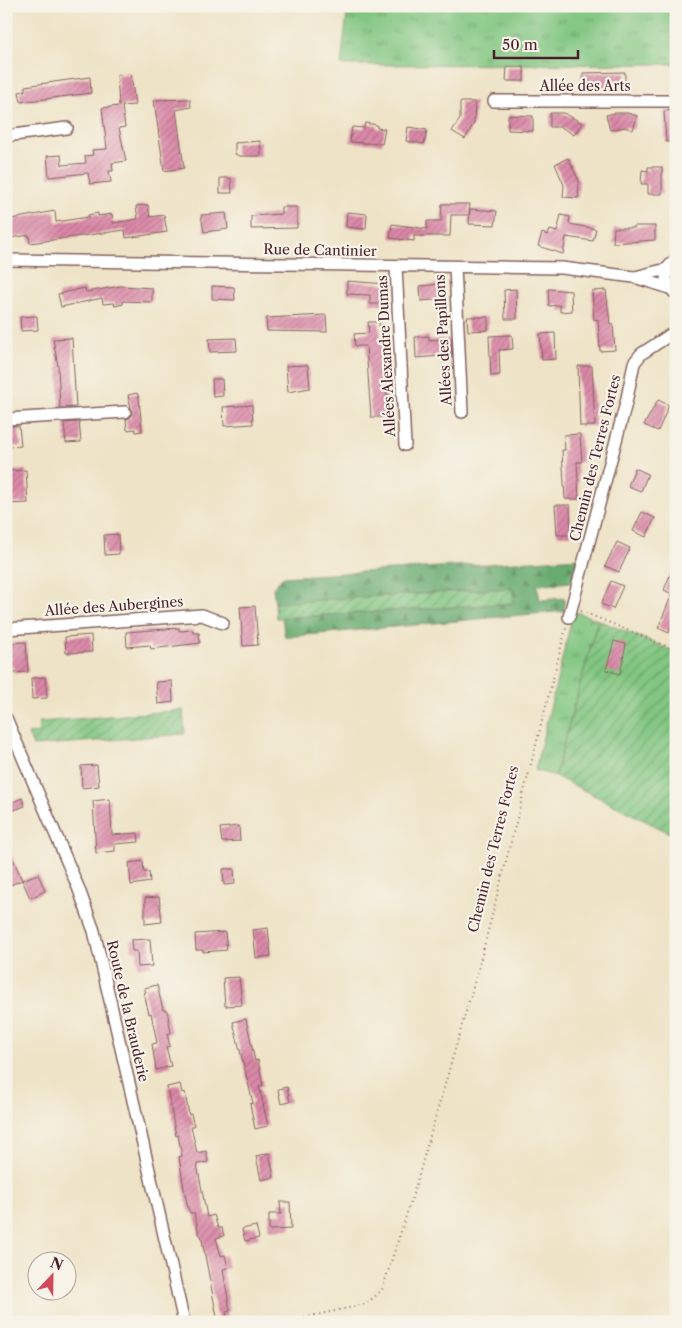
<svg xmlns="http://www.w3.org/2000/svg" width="682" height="1328" font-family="'Libre Caslon Text',serif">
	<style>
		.grass { fill: url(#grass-tufts); stroke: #667256 }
		.forest { fill: url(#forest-firs); stroke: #59654d }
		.garden { fill: url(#garden-furrows); stroke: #667256 }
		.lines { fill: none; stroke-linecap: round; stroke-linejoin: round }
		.stream { stroke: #5abed8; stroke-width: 3 }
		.building { fill: url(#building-hatch) }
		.minor-casing { stroke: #836461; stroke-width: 14 }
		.path { stroke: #836461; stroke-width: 2; stroke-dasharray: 1 4; stroke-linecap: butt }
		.minor { stroke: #fff; stroke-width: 11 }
		.labels { text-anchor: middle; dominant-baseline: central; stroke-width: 4.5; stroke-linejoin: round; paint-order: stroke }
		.street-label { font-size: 14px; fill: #4a1f2b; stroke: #f7f3e8 }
	</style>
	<defs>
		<pattern id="grass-tufts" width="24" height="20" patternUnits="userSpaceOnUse" patternTransform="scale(1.25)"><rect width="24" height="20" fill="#81c681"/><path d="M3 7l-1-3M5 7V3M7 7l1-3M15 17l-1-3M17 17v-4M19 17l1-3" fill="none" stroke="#6ca06a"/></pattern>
		<pattern id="forest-firs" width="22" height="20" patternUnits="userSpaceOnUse" patternTransform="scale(1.25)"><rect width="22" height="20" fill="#68ab6f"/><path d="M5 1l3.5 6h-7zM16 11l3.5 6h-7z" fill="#588b5b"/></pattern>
		<pattern id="garden-furrows" width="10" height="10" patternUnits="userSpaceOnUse" patternTransform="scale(1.25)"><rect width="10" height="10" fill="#81c681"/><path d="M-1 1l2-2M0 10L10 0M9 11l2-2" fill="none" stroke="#6ca06a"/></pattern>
		<pattern id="building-hatch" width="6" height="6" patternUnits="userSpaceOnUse" patternTransform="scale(1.25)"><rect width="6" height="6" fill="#db88a8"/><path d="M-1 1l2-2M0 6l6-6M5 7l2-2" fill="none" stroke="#b46f89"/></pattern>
	</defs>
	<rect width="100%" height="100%" fill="#f7f3e8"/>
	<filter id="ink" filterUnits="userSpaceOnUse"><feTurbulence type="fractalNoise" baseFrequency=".02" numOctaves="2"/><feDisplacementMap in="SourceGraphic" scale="10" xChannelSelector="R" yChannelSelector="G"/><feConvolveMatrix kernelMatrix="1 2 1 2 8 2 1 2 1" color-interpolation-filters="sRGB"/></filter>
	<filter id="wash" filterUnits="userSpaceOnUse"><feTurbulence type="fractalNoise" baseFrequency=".0096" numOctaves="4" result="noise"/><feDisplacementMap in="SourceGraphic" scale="20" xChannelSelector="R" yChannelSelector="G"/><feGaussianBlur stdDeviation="1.12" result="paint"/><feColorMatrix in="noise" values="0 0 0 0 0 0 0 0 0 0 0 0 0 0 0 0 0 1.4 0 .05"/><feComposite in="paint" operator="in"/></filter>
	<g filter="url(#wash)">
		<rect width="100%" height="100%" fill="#eee3c6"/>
		<g class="grass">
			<path d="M348,6H676V64L341,65Z"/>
			<path d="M576,612L598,620L555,776L535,770L573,614Z"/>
		</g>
		<path class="forest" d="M579,558L572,582L537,585L540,600L565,598L564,611L285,637L282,618L513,603L512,588L275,603L273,588L283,577Z"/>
		<g class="garden">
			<path d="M512,588L514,603L276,618L275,603Z"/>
			<path d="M598,620L676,652V836L555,776Z"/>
			<path d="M183,710L185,734L33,746L28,734L39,733V722Z"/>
		</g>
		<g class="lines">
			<path class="stream" d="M6,1322H8"/>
		</g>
		<g id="blocks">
			<g class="building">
				<path d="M507,67H524V81H506Z"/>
				<path d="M625,72V88L583,87V73Z"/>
				<path d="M131,74L135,105L122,106L125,127L119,128L126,161L112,163L113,171H109L111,182L90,184L88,173L49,177L47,156L61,155L62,165L86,163L85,156L93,155L92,150L107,149L102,108L119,106L117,75Z"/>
				<path d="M90,77L91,93L21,102L19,92L25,91V86Z"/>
				<path d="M190,99L191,107L176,110L184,168L164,171L154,100Z"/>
				<path d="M460,102H475L474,123L465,139L452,131L460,119Z"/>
				<path d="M676,110V142H666L664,111Z"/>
				<path d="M550,113H564L582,123L574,135L561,127H550Z"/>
				<path d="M615,113H627L637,116L633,130L625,127L610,130L606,115Z"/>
				<path d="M508,115L533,116V131L508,130Z"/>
				<path d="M365,123L377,125V128L385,129L382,144L350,142L352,127L364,128Z"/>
				<path d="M408,127L427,130L424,144L406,141Z"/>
				<path d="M260,141L261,156H240L235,154V143Z"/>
				<path d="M568,158L579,181L578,198L563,197L564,185L555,164Z"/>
				<path d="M648,167H662V194H648V184H641L642,170L648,171Z"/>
				<path d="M220,178H231L232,193H220Z"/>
				<path d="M442,204H470L469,215H451L450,236H414V241L390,238L392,224L427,229V221H441Z"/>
				<path d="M148,205L150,217L164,215L167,232L126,238L125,230L30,243L29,235L10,238L9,229L6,230V220L55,211L56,222L88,217V215L98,213V216L112,214L113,223L138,219L136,206Z"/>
				<path d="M281,207H297V228L251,229V216L281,214Z"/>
				<path d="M470,209L497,211L495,225L469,224Z"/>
				<path d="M347,212L367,214L366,229L346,227Z"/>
				<path d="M226,213L228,229L204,232L201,215Z"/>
				<path d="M561,215L570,217L569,224L596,229L593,241L566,237L563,254L538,246L542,233L548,235L550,230L557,232Z"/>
				<path d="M634,226H655V240L613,243L614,228H634Z"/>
				<path d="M347,281L386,284L385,304H370V295L347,294Z"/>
				<path d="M441,284L443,299L421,301L420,286Z"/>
				<path d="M121,286L152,288V302L123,301V304L115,306L114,303L103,304L102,298L61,307L58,294L85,288L86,292Z"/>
				<path d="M212,286L234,287L235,300L212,299Z"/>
				<path d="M516,289L517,319H505L504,290Z"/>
				<path d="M548,289L571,291L572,311L560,312V305L549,306Z"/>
				<path d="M606,290L610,324H613L615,350L600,351L598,319L594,320L592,291Z"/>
				<path d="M326,315L327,332L267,331L266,318Z"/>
				<path d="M37,316L38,330L21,331L20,317Z"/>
				<path d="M467,317H488V330L468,331Z"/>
				<path d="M368,322H379L384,369H388L386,417H371L366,346H355L354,334L369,333Z"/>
				<path d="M555,333L556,359L542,360L540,334Z"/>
				<path d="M512,335L513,349L499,350L500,375L491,376L489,336Z"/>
				<path d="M429,336V340L451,339L452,358L441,359L440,356L416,358L415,337Z"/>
				<path d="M72,338L76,407L60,408L58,366L53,339Z"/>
				<path d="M236,338L237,351L210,352L209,339Z"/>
				<path d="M308,365L310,388L288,392L286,366Z"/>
				<path d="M578,366H592L595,426H580Z"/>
				<path d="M212,379H222L223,396L213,397Z"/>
				<path d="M137,393L139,398L142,431L136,432L135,429L127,430L126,419L130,418L132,412L128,395Z"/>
				<path d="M658,400L669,405L658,431L644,425Z"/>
				<path d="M252,405L253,424L224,426L223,407Z"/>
				<path d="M79,422L81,442L66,443L64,423Z"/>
				<path d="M6,426H19L21,446L6,447Z"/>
				<path d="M580,434L582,462H577L579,499H565L562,450H565L564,435Z"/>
				<path d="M635,468L648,474L641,491L628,486Z"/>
				<path d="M26,470L28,503L6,504V471Z"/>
				<path d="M555,505H570L571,535H557Z"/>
				<path d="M642,512L655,518L646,537L633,531Z"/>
				<path d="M118,534L119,554L105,555L104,535Z"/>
				<path d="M617,542L630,548L619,572L605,566Z"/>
				<path d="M675,563L676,617L669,633L658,628L672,594L664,590Z"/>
				<path d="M611,581L623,586L613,609L601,604Z"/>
				<path d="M255,606L258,645L243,646L240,607Z"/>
				<path d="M179,628V631L193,630V633H199L200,643L151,649L150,645L127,647L126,632Z"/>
				<path d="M91,635L92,652L66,653L65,637Z"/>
				<path d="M614,641L626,644L620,674L606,670Z"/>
				<path d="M26,642L28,672L14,673L13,666H11L9,643Z"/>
				<path d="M45,677L47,698L32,699L31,678Z"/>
				<path d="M172,681L173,702L158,704L156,682Z"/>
				<path d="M97,765L99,786L82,788L81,766Z"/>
				<path d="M22,798L25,806L6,813V805Z"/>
				<path d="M110,799L112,835L138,833L139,842L115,844V851L96,853L93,801Z"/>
				<path d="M239,826L240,841L222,842L220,828Z"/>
				<path d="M6,842L22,880L6,887Z"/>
				<path d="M143,861L144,872H149L150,882L131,885L129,863Z"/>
				<path d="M223,869H234L235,884L224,885Z"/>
				<path d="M38,874L45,891L30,898L22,880Z"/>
				<path d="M159,897L162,922L145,924V898Z"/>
				<path d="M268,928L271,956L256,958L253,930Z"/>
				<path d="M225,932L227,950L203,952V950H196L195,934Z"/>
				<path d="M150,939L152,966L138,967L137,951H132L131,940Z"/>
				<path d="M239,977L242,1005L225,1006L223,978Z"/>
				<path d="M157,985L163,1010H167L171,1033L167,1034L170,1046L166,1047L171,1066L156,1070L152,1044L157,1043L151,1013L149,1014L144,993L146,992L144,988Z"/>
				<path d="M246,1019L255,1061L258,1060L263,1086H259L268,1126L255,1129L250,1104L253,1103L233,1022Z"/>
				<path d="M180,1084L182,1093L185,1092L189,1115L191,1114L194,1126H191L197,1153L206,1151L208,1162L197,1164L207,1217L214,1215L218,1228H222L224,1236L216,1238L221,1256L225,1255L228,1268L223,1269L230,1311L226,1312L228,1322H218L201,1235L199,1234L194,1213H190L188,1208L184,1189L179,1157L182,1156L178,1135L176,1136L167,1087Z"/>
				<path d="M287,1087L290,1102L281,1104L278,1089Z"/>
				<path d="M269,1153L274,1177L261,1180L256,1156Z"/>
				<path d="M280,1202H290L291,1229L269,1230V1214H281Z"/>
				<path d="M256,1226L259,1238L245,1241L242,1229Z"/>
			</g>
		</g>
	</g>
	<g filter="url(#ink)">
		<use href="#blocks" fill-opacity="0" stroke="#836461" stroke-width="1"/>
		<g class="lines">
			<defs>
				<g id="minor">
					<path d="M494,101H676"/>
					<path d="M6,136L67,128"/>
					<path d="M6,260L562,268L634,277L670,288"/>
					<path d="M396,266L405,445"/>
					<path d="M455,267L462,412"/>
					<path d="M635,277L667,269"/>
					<path d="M674,292C663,282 663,268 676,260"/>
					<path d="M6,419L125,412"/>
					<path d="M569,617L626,403L634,363L641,354L676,331"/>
					<path d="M6,629L202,615L223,623"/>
					<path d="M6,718L78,887L94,931L184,1322"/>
				</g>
			</defs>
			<use href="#minor" class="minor-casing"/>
			<g class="path">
				<path d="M581,611L676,650"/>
				<path d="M285,1322L366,1304L382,1290L415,1188L478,970L566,628"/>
			</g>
			<use href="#minor" class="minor"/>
		</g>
	</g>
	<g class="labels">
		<g class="street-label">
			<text x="585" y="86">Allée des Arts</text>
			<text transform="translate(320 250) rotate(1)">Rue de Cantinier</text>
			<text transform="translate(443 340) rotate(-93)">Allées des Papillons</text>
			<text transform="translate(386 356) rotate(-93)">Allées Alexandre Dumas</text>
			<text transform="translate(595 458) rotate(-76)">Chemin des Terres Fortes</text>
			<text transform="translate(114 606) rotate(-4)">Allée des Aubergines</text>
			<text transform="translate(493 849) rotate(-76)">Chemin des Terres Fortes</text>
			<text transform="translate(128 1011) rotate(77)">Route de la Brauderie</text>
		</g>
	</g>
	<rect width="682" height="1328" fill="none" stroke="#f7f3e8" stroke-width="25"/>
	<g transform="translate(52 1276) rotate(22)"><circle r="24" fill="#f7f3e8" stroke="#b29e9c"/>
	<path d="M0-4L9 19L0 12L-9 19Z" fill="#d1495b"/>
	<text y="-8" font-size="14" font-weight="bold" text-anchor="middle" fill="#4a1f2b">N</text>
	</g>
	<path d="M494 50v8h84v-8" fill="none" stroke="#4a1f2b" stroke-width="2.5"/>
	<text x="502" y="50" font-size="15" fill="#4a1f2b" stroke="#f7f3e8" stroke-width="4" paint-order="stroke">50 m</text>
</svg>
